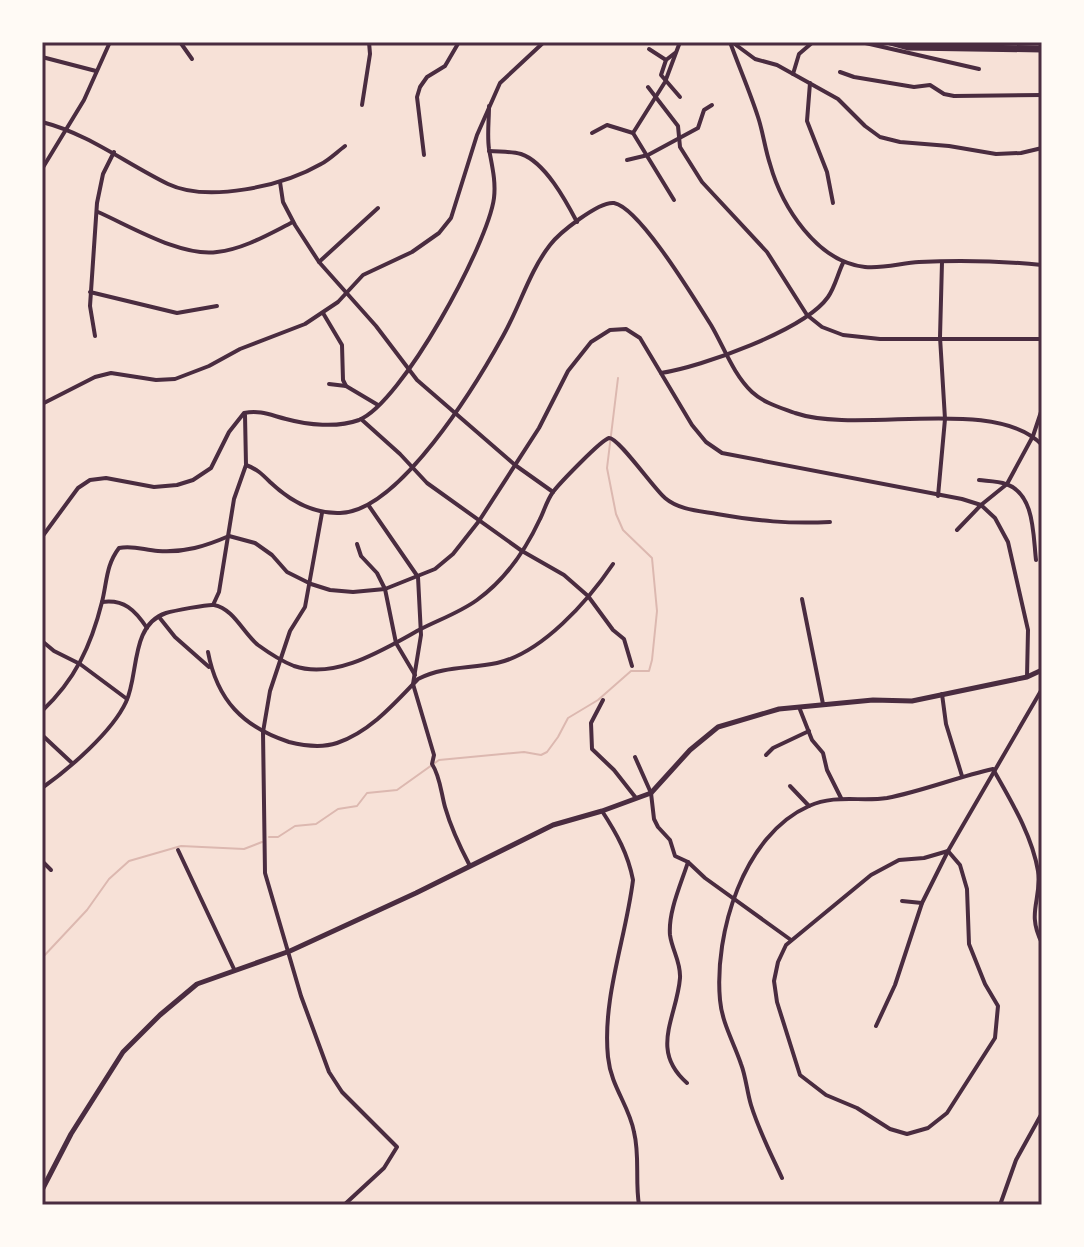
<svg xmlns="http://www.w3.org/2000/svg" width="1084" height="1247" font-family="'Noto Sans',sans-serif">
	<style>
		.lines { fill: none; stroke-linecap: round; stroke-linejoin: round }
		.stream { stroke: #dcb8b0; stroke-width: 2 }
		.minor { stroke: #4a2c40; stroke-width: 4 }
		.tertiary { stroke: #4a2c40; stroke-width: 5 }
		.trunk { stroke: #4a2c40; stroke-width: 7 }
		.neatline { fill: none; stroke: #4a2c40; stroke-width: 3 }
	</style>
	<rect width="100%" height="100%" fill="#f7e1d7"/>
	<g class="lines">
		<g class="stream">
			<path d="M269,837H278L295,826L316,824L338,809L357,806L367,793L397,790L439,760L524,752L541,755L547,752L558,737L568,718L598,700L631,671H649L652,660L657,611L652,558L623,530L616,514L607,468L618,378"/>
			<path d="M42,958L87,910L109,879L129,861L181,846L244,849L262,842"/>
		</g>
		<g class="minor">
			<path d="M180,42L192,59"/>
			<path d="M730,42C739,67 750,92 758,117C763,132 765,149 770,164C782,207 817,262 865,267C882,269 902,263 919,262C960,260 1002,261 1042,265"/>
			<path d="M732,42L755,59L777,65L838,99L865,126L880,137L900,142L949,146L996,154L1021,153L1042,148"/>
			<path d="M861,42L979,69"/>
			<path d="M649,49L666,60"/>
			<path d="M675,53L666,60L661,75L680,97"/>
			<path d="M42,57L96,71"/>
			<path d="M840,72L854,77L914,87L930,85L944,94L954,96L1042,95"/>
			<path d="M793,74L799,54L813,42"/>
			<path d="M810,83L807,121L827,172L833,203"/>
			<path d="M648,87L678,126L680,147L702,182L767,252L807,315L822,327L843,335L880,339H1042"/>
			<path d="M362,105L370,54L369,42"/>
			<path d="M42,122C89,134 125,163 168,184C208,203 283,186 321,164C329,160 337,152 345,146"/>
			<path d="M592,133L607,125L633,133L674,200"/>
			<path d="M633,133L665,82L680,42"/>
			<path d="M489,151C500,152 511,151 521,154C545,162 566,201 577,222"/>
			<path d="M424,155L417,97L420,87L427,77L445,66L459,42"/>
			<path d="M627,160L648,155L698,128L704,110L712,105"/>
			<path d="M42,169L84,100L110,42"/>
			<path d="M280,182L283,202L295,225L319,262L376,326L417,380L515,465L553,492"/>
			<path d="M98,212C130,226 181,257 217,252C244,249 269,234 293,222"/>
			<path d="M319,262L378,208"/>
			<path d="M90,292L177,313L217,306"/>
			<path d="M323,313L342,345L343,380L346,386L378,405"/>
			<path d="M95,336L90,306L97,203L103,174L114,152"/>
			<path d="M661,373C701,367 805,330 828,297C835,287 838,273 843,263"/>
			<path d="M329,384L346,386"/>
			<path d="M42,404L95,377L111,373L156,380L175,379L209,366L240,349L305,324L338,302L363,275L412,252L439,233L451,218L477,135L500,83L544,42"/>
			<path d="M361,419L400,454L427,483L522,551L564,575L588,596L613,630L624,639L632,666"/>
			<path d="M246,465C257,469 262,474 270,482C289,500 313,514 340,513C399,512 476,385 503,336C520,306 529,272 550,245C559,233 599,201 614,203C640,208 695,300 711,325C724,347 733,374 752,392C764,403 779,407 795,413C859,435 995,395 1042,445"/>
			<path d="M979,480C987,481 998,481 1006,484C1035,494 1033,535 1036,560"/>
			<path d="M938,496L945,419L940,337L942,262"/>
			<path d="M369,506L418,577L421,635L413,684L434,755L432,764C440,776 441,792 445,807C451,828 460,847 470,866"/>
			<path d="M322,513L305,607L290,631L270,691L263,732L265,873L301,996L329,1072L342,1092L397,1147L384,1168L344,1205"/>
			<path d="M957,530L981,505L1007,484L1033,436L1042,409"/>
			<path d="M42,537L78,488L90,480L106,478L154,487L177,485L193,480L211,468L229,432L244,413C261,410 270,415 286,419C308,425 337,428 359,420C402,403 488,244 494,198C496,181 492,166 489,149C487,135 489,121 489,106"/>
			<path d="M357,544L361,556L377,573L385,589L396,643L415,675"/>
			<path d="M802,599L823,704"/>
			<path d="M102,602C124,599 135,610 147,628"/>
			<path d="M213,605L219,592L234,499L246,465L245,415"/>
			<path d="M159,617L175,637L209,667"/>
			<path d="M42,641L54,651L80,664L127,699"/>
			<path d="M208,652C217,700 243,727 289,742C305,746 322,748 337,743C370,732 395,703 418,679C444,666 469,669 497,663C542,653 588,601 613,564"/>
			<path d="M942,694L946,724L962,776"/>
			<path d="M603,700L591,723L592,749L614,770L636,798"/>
			<path d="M799,707L812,740L823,753L827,770L841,798"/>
			<path d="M42,711C75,680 91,646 102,602C107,582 106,565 119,548C133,545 144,550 158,551C184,553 206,546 229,536L255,543L272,555L287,572L311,584L330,590L353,592L385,589L435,569L453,554L479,521L539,428L568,371L591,342L610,330L626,329L640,338L692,425L706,442L722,453L962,499L981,505L995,518L1008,542L1028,630L1027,677"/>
			<path d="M42,735L72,763"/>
			<path d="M766,755L773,748L809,731"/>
			<path d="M635,757L651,793L654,819L658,827L670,840L675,856L688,862L705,878L791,940"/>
			<path d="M790,786L809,806"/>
			<path d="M42,788C69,769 112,732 126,702C139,675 130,625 166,613C173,611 208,604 214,605C234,609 243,633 258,645C269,653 281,661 294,666C336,680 384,649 419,630C438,620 459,613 477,600C505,580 526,549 540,519C544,511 547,500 553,492C559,484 601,440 609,438C618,437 654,489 665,498C679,510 700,511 717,514C758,521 788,524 830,522"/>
			<path d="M602,811C617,834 628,854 633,880C626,938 602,998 608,1057C611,1087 629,1105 634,1132C640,1156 635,1181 639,1205"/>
			<path d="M178,850L234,969"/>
			<path d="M948,851L960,865L967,889L969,944L985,984L998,1006L995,1038L947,1113L928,1128L907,1134L890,1129L857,1108L826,1095L800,1075L777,1002L774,981L778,962L786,945L871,875L899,860L924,858Z"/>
			<path d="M42,861L51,870"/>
			<path d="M902,901L922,903"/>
			<path d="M876,1026L895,985L922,903L948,851L1042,689"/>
			<path d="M687,1083C649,1050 677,1017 680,978C681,962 672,950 670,935C668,912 681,884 688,862"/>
			<path d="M782,1178C771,1154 759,1131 751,1105C747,1092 746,1077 741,1064C734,1043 722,1023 720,1000C714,934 743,835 809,806C835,794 861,802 887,798C923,791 957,777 993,769C1011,801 1032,835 1038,871C1042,900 1026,912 1042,943"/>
			<path d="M1000,1205L1016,1160L1042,1113"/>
		</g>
		<path class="tertiary" d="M42,1190L71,1134L123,1052L160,1015L197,984L290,951L416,893L553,825L602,811L651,793L690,750L718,727L779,709L873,700L912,701L1027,677L1042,670"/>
		<path class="trunk" d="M890,42L908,47L1042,49"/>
	</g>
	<rect width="1084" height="1247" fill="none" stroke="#fffaf5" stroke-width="88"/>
	<rect x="44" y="44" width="996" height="1159" class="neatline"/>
</svg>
